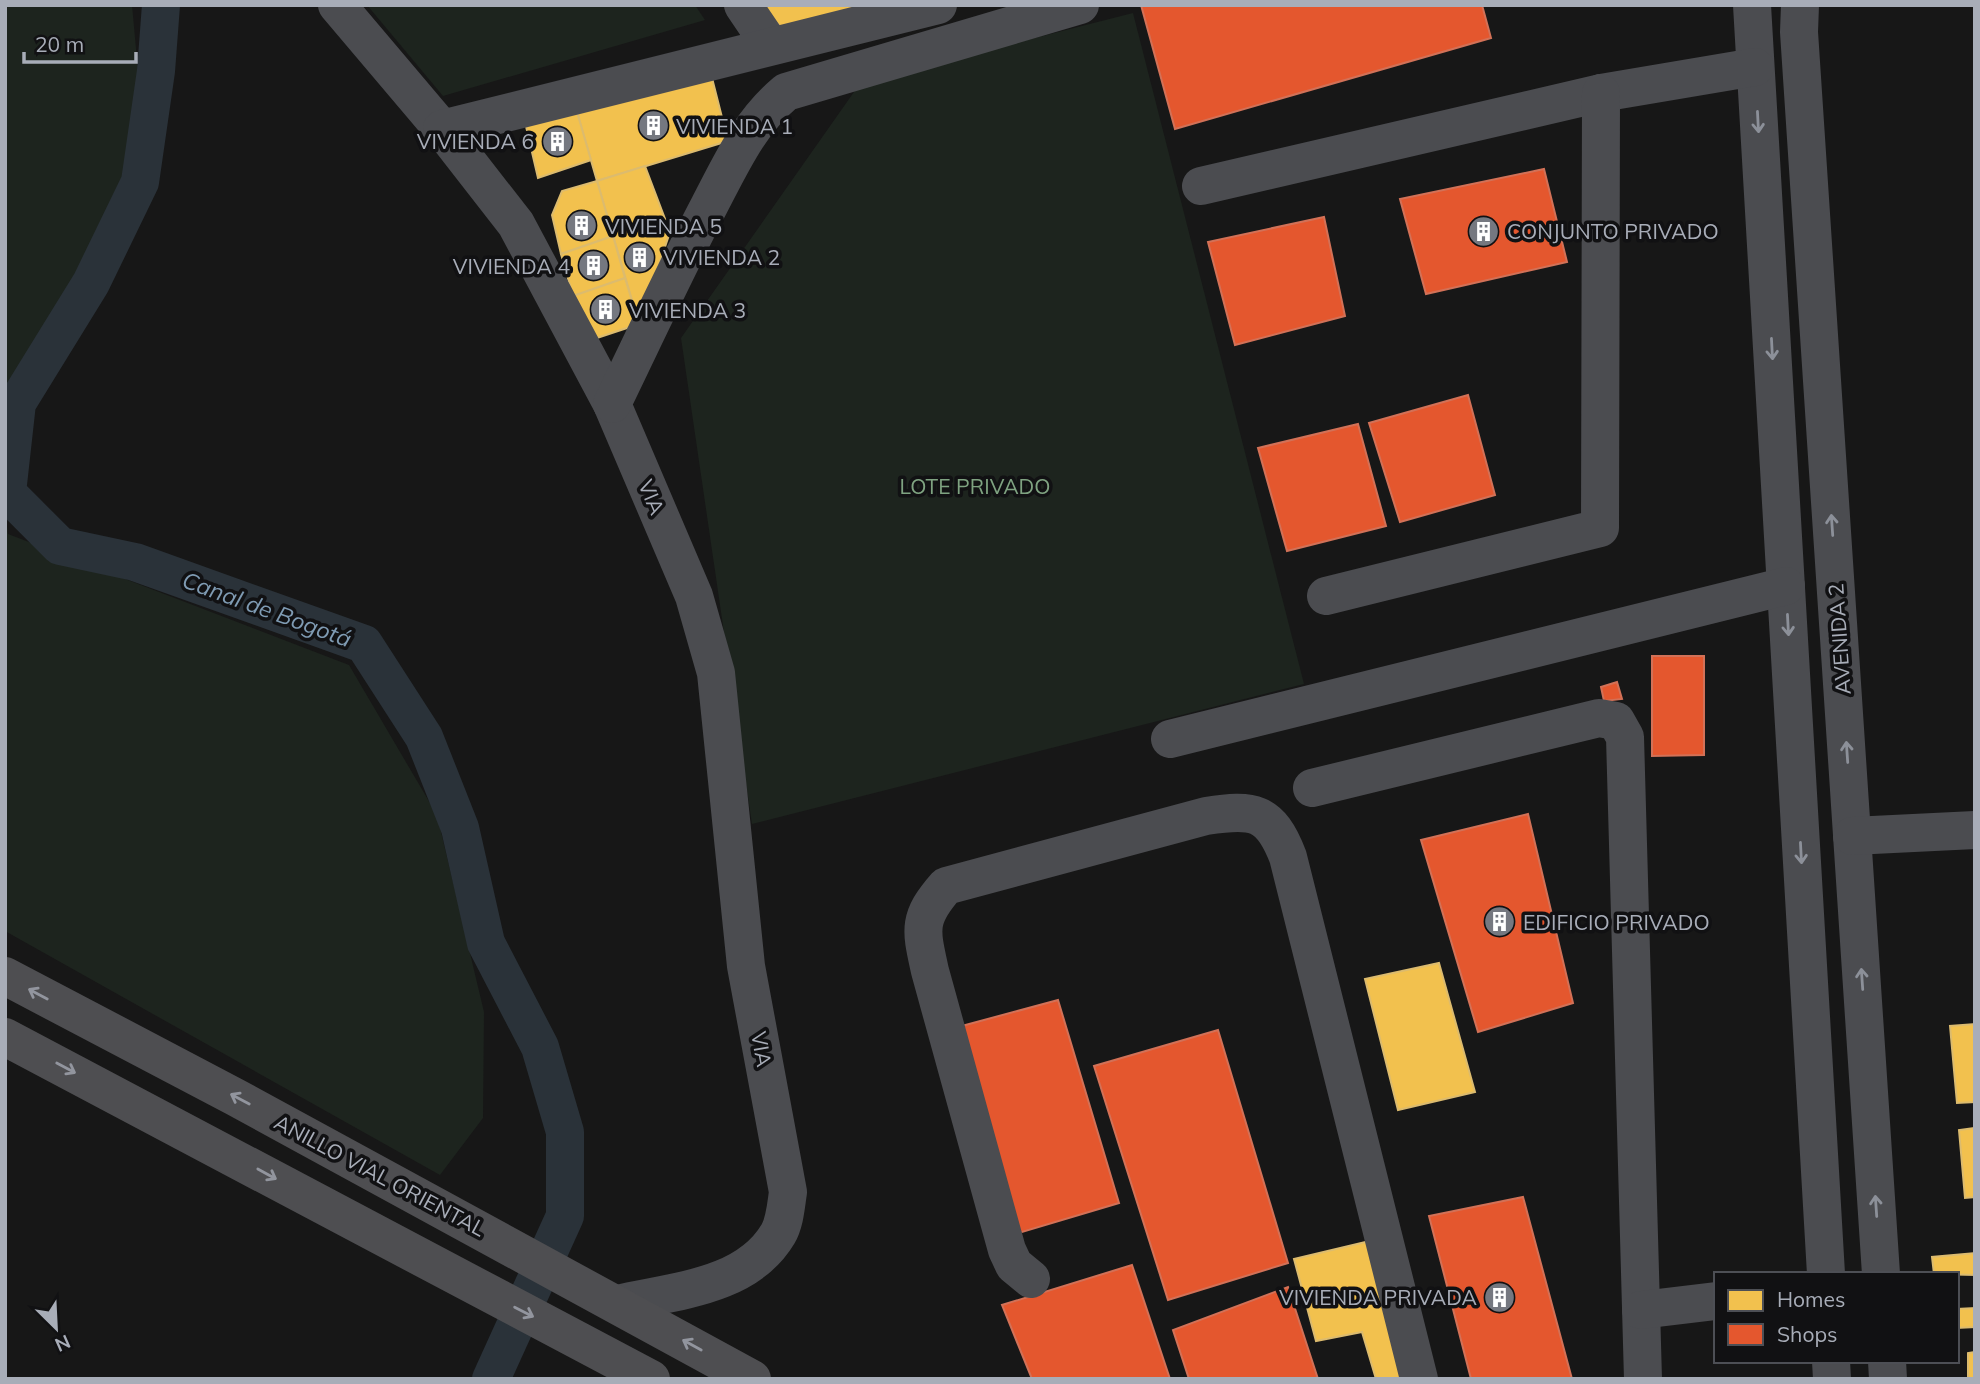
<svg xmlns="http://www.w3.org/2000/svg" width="1980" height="1384" font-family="Mulish,sans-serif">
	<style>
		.green { fill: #1d241e }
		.homes { fill: #f2c14e; stroke: #dcbb6e; stroke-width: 2 }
		.shops { fill: #e4572e; stroke: #d27157; stroke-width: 2 }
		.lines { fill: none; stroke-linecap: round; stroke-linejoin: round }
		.canal { stroke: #2a3239; stroke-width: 38 }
		.minor { stroke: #4b4c50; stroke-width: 38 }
		.highway { stroke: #4e4e51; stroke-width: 38 }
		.oneway { stroke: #8c9099 }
		.oneway2 { stroke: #92959e }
		.labels { text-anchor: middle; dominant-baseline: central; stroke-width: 7; stroke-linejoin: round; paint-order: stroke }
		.poi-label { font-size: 21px; fill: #a8adb8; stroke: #111113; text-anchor: start }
		.park-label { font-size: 21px; fill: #7fa381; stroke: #111113 }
		.street-label { font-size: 21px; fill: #a8adb8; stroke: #111113 }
		.water-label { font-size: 23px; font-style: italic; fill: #7f9bb3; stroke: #111113 }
	</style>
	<rect width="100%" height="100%" fill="#171717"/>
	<g class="green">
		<path d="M5,5H132L145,147L5,420Z"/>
		<path d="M367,5H695L705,20L443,96Z"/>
		<path d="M1133,13L1304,684L752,824L681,338L861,82Z"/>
		<path d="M5,512L8,534L349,665L437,815L484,1012L483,1118L440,1175L5,931Z"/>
	</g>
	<g class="homes">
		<path d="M756,5H871L785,30Z"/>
		<path d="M712,78L728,141L597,181L577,112Z"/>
		<path d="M577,112L591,160L538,178L525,122Z"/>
		<path d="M645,166L670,232L639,324L597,181Z"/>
		<path d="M597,181L613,236L561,254L552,215L562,191Z"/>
		<path d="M613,236L625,278L573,296L561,254Z"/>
		<path d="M625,278L639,324L588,341L573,296Z"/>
		<path d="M1439,963L1475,1092L1398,1110L1365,979Z"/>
		<path d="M1975,1024V1102L1957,1103L1950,1026Z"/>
		<path d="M1975,1128V1197L1965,1198L1959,1130Z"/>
		<path d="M1374,1240L1412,1379H1376L1362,1332L1316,1341L1294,1259Z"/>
		<path d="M1975,1253V1275L1934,1274L1932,1257Z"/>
		<path d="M1975,1308V1327L1957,1328V1309Z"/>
		<path d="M1975,1352V1379H1968V1353Z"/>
	</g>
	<g class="shops">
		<path d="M1141,5H1482L1491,38L1175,129Z"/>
		<path d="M1544,169L1567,262L1426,294L1400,199Z"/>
		<path d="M1324,217L1345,316L1235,345L1208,242Z"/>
		<path d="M1468,395L1495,495L1400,522L1369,423Z"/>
		<path d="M1358,424L1386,526L1287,551L1258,448Z"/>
		<path d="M1652,656H1704V755L1652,756Z"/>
		<path d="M1617,682L1622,699L1604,701L1601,687Z"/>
		<path d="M1528,814L1573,1003L1478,1032L1421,840Z"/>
		<path d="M1058,1000L1119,1203L1015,1234L958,1027Z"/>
		<path d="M1218,1030L1288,1263L1168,1300L1094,1066Z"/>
		<path d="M1523,1197L1572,1379H1471L1429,1216Z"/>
		<path d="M1132,1265L1170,1379H1032L1002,1305Z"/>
		<path d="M1288,1287L1318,1379H1189L1173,1330Z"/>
	</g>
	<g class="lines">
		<path class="canal" d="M161,5L156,71L140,182L91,283L17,403L7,493L60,546L135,562L364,644L424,737L460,828L486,943L540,1047L565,1132V1216L491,1379"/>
		<g class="minor">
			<path d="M337,5L442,129L516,224L612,404L694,596L716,673L746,966L788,1192C786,1205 785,1222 778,1234C746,1288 672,1291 617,1304"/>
			<path d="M743,5L770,45"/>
			<path d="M1752,5L1826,1274"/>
			<path d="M1800,5L1799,32L1881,1274"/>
			<path d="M442,129L938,5"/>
			<path d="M1201,186L1601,93L1755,67"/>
			<path d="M612,404C644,338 675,271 709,206C731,164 749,123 786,92L1080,5"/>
			<path d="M1326,596L1600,528L1601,93"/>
			<path d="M1170,739L1786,586"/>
			<path d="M1312,788L1599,718L1616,721L1625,737L1643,1379"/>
			<path d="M1852,836L1975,830"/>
			<path d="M1031,1279L1014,1265L1007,1250L930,971C921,930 917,919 946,886L1206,816C1253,809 1270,810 1288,857L1419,1379"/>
			<path d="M1641,1310L1716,1301"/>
			<path d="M1831,1361L1832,1379"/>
			<path d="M1887,1361L1888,1379"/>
		</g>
		<g class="highway">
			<path d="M5,976L235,1097L752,1379"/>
			<path d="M5,1037L651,1379"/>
		</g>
	</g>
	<defs><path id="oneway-shaft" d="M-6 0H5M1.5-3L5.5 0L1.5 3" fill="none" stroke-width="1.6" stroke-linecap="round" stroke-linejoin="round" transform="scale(1.75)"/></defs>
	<g class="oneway">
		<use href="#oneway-shaft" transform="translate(1758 122) rotate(87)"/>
		<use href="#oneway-shaft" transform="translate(1772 349) rotate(87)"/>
		<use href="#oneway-shaft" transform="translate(1832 525) rotate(-94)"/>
		<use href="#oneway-shaft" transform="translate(1788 625) rotate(87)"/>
		<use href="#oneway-shaft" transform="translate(1847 752) rotate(-94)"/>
		<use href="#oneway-shaft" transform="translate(1801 853) rotate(87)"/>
		<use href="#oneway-shaft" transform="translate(1862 979) rotate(-94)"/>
		<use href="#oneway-shaft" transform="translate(1876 1206) rotate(-94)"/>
	</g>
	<g class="oneway2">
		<use href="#oneway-shaft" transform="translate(38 994) rotate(-152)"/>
		<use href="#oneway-shaft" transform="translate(66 1068) rotate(28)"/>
		<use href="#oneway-shaft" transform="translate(240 1099) rotate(-152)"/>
		<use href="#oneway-shaft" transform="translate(267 1174) rotate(29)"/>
		<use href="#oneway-shaft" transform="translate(524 1312) rotate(27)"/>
		<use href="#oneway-shaft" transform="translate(692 1345) rotate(-151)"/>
	</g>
	<defs>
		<symbol id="building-disc" viewBox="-11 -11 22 22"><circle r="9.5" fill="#757880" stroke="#111113"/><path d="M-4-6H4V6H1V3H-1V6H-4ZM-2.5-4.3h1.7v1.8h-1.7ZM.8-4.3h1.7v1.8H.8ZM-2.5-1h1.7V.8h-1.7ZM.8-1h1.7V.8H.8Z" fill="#fff"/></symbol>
	</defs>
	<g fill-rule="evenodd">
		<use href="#building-disc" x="636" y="108" width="35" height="35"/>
		<use href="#building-disc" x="540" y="124" width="35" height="35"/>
		<use href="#building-disc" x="564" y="208" width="35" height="35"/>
		<use href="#building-disc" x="1466" y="214" width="35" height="35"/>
		<use href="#building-disc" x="622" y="240" width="35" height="35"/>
		<use href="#building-disc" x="576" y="248" width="35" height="35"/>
		<use href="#building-disc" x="588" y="292" width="35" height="35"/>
		<use href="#building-disc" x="1482" y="904" width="35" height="35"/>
		<use href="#building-disc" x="1482" y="1280" width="35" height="35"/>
	</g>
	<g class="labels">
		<g class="poi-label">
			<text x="676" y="126">VIVIENDA 1</text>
			<text x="534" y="141" text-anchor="end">VIVIENDA 6</text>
			<text x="605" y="226">VIVIENDA 5</text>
			<text x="1507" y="231">CONJUNTO PRIVADO</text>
			<text x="663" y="257">VIVIENDA 2</text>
			<text x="570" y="266" text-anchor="end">VIVIENDA 4</text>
			<text x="629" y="310">VIVIENDA 3</text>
			<text x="1523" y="922">EDIFICIO PRIVADO</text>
			<text x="1477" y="1297" text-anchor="end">VIVIENDA PRIVADA</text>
		</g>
		<g class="park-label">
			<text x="975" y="486">LOTE PRIVADO</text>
		</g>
		<g class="street-label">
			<text transform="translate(652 497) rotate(67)">VIA</text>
			<text transform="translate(1839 639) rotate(-94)">AVENIDA 2</text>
			<text transform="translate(762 1049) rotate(80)">VIA</text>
			<text transform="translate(380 1175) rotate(28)">ANILLO VIAL ORIENTAL</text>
		</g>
		<g class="water-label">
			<text transform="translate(267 609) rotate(20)">Canal de Bogotá</text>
		</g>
	</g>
	<rect width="1980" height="1384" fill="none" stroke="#a8adb8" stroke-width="14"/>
	<rect x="1714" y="1272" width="245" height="91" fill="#111113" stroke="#4d4f55" stroke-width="2"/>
	<rect x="1728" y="1290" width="35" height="21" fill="#f2c14e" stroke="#4d4f55" stroke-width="2"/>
	<text x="1777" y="1307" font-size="21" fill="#a8adb8">Homes</text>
	<rect x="1728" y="1324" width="35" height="21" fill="#e4572e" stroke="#4d4f55" stroke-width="2"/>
	<text x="1777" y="1342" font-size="21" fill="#a8adb8">Shops</text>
	<g transform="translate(56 1328) rotate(156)" stroke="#111113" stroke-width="5" paint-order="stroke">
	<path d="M0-5L12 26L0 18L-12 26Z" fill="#a8adb8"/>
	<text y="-10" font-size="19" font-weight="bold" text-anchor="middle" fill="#a8adb8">N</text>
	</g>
	<path d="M24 52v10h112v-10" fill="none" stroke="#a8adb8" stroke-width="3.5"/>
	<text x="35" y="52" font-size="21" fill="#a8adb8" stroke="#111113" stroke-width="5" paint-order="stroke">20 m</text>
</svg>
